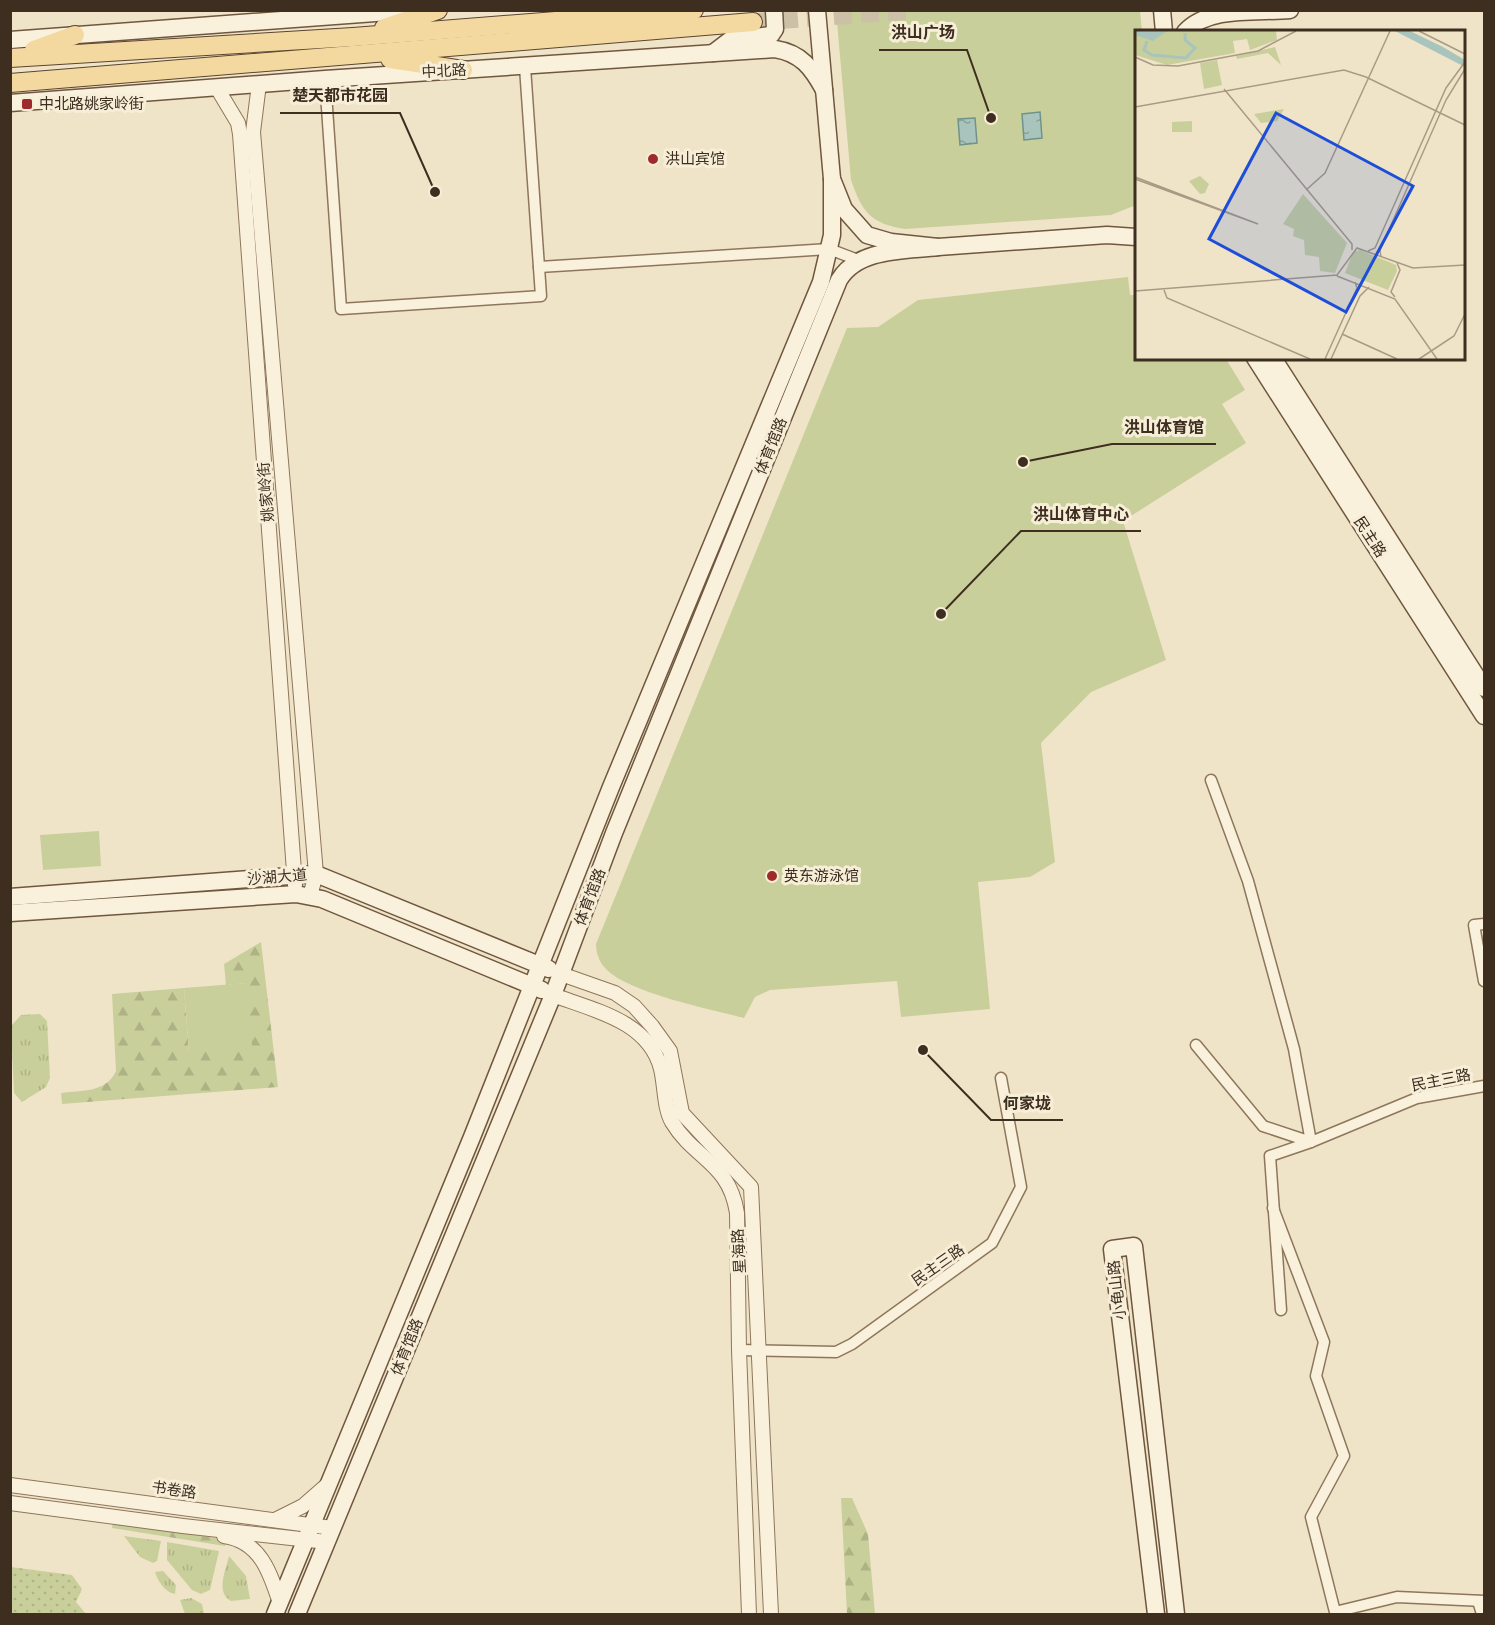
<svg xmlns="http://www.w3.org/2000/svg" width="1495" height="1625" font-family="'Crimson Pro','Noto Sans SC',serif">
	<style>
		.grass { fill: url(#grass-tufts) }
		.forest { fill: url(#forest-firs) }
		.park { fill: #c9cf9b }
		.garden { fill: url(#garden-dots) }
		.water { fill: url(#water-ripples); stroke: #6f938a; stroke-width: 1.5 }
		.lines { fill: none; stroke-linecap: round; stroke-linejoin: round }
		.primary-tunnel { stroke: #ccc0a6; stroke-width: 18; stroke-dasharray: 18 9; stroke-linecap: butt }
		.minor-casing { stroke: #8d765c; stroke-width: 13 }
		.tertiary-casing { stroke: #8d765c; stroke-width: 16 }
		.secondary-casing { stroke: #6f573f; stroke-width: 19 }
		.primary-casing { stroke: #5b4430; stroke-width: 20 }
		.minor { stroke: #faf1dc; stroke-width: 10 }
		.tertiary { stroke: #faf1dc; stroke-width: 14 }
		.secondary { stroke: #faf1dc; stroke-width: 16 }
		.primary { stroke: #f3d9a0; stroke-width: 18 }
		.poi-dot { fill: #9e2a2b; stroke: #f7eed8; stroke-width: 2 }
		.labels { text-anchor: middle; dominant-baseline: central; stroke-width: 6; stroke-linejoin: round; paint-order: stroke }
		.street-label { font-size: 15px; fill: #3d2e20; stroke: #f7eed8 }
		.poi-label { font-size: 15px; fill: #3d2e20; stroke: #f7eed8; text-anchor: start }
		.inset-river { fill: none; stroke: #a9c4bc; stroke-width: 3 }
		.inset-road { fill: none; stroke: #a89b85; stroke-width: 1.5 }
		.view { fill: #1d4ed8; fill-opacity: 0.15; stroke: #1d4ed8; stroke-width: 3 }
		.inset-edge { fill: none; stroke: #3d2e20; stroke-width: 3 }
		.leader { fill: none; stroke: #3d2e20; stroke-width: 2 }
		.callout-dot { fill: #3d2e20; stroke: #f7eed8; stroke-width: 2 }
		.callout-label { font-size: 16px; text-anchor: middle; font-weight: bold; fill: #3d2e20; stroke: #f7eed8; stroke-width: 6; stroke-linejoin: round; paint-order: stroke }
	</style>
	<defs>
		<pattern id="grass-tufts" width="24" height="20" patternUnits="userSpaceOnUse" patternTransform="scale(1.5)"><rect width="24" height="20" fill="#c9cf9b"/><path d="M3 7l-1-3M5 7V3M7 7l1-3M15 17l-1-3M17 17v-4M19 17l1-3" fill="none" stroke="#aeb285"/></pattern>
		<pattern id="forest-firs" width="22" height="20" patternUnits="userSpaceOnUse" patternTransform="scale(1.5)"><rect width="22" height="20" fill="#c9cf9b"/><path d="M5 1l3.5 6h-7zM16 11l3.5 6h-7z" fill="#aeb285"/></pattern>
		<pattern id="garden-dots" width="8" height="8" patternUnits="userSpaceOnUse" patternTransform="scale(1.5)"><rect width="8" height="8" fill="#c9cf9b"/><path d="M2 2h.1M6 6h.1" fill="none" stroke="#aeb285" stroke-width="1.8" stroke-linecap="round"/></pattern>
		<pattern id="water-ripples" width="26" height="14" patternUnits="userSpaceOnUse" patternTransform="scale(1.5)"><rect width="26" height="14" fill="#a9c4bc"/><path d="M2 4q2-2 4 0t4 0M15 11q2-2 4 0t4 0" fill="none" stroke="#8ba098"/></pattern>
	</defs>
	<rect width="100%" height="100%" fill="#f0e4c8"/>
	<g class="grass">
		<path d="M40,1014L47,1021L50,1078L46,1087L22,1102L14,1093L11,1026L21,1015Z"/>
		<path d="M124,1536L161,1541L157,1561L153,1563L140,1557Z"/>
		<path d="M167,1542L219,1551L210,1590L201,1594L192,1590L167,1560Z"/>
		<path d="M229,1556L246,1576L250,1599L231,1601C215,1592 226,1570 229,1556Z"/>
		<path d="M163,1571L176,1585L175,1594C165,1592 158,1582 155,1572Z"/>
		<path d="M191,1598L202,1604L204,1614H185L180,1600Z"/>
	</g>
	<g class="forest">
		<path d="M261,942L278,1087L62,1104L61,1093C82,1090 106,1093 116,1071L112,994L184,988L189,1052L247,983L226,985L224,964Z"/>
		<path d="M841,1498H852L868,1534L875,1614H847Z"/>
		<path d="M113,1521L226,1540L225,1546L112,1528Z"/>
	</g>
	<g class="park">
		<path d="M836,11H1140L1142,31L1136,32V205L1111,215L905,229C871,224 862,212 851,180Z"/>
		<path d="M1128,277L1130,295H1136V358L1226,359L1245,390L1222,404L1246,443L1123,521L1166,660L1091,692L1041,743L1055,862L1030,877L978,882L990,1009L901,1017L897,981L770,990L755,997L744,1018C710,1009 629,993 606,969C599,962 596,953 596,944L847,328L878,327L918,300Z"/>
		<path d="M99,831L101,866L43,870L40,835Z"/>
		<path d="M247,983L252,1047L189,1052L184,988Z"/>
	</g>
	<path class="garden" d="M11,1567L72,1575L82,1589L76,1602L86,1614H11Z"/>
	<g class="water">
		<path d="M1040,112L1042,138L1024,140L1022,114Z"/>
		<path d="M975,118L977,143L960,145L958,119Z"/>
	</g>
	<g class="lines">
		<path class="primary-tunnel" d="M753,22L915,10"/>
		<defs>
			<g id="minor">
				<path d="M325,79L341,309L541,296L525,67"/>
				<path d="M539,267L829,249L858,260"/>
				<path d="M1484,924L1474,925L1484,981"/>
				<path d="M1196,1045L1263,1126L1311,1142L1294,1049L1248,881L1211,780"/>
				<path d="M1273,1208L1324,1342L1316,1376L1344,1456L1311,1517L1335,1612L1397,1597L1484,1601"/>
				<path d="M1281,1310L1270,1156L1311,1142L1417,1098L1484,1086"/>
				<path d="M739,1350L836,1352L852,1344L992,1243L1021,1187L1001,1078"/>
				<path d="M1478,1601L1482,1614"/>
			</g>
			<g id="tertiary">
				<path d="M259,84L253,132L316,874L310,896"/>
				<path d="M217,88L238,123L240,134L295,885"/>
				<path d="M561,974L615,993L634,1006L652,1026L670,1051L682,1113L751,1187L771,1614"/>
				<path d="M553,995C593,1010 649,1021 661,1069C665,1085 664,1108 672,1122C695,1160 729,1162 737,1213L739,1350L749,1614"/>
				<path d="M10,1485L332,1528"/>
				<path d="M10,1503L183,1526L327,1542"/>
				<path d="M275,1520L303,1506L327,1485"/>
				<path d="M224,1536C260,1541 270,1572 280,1603"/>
			</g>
			<g id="secondary">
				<path d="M817,10L832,179L844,209L867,235L891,242L938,247L1107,235L1136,237"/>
				<path d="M1162,10L1164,32"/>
				<path d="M1185,32C1208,6 1258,13 1290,10"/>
				<path d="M10,40L416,10"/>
				<path d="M713,53L730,40L771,35L775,29L774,10"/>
				<path d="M10,103L325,79L775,49C801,53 812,68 824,90"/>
				<path d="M1255,358L1484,716"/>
				<path d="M1273,358L1484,688"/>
				<path d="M10,897L316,874L549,969"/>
				<path d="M10,913L296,894L322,899L542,990"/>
				<path d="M275,1614L472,1137L611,787L821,282L832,235V179"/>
				<path d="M297,1614L553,995L614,833L839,280C858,248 905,251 938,247"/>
				<path d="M1156,1614L1112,1249L1134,1246L1176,1614"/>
			</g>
			<g id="primary">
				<path d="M384,28L438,10"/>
				<path d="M34,50L75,35"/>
				<path d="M10,58L353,37L694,10"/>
				<path d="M390,59L463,70"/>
				<path d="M10,83L753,22"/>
			</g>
		</defs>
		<use href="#minor" class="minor-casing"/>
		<use href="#tertiary" class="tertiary-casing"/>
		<use href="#secondary" class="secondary-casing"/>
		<use href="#primary" class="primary-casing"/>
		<use href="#minor" class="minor"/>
		<use href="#tertiary" class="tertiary"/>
		<use href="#secondary" class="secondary"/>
		<use href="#primary" class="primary"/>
	</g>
	<g class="poi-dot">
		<rect x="21" y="98" width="12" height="12" rx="3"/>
		<circle cx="653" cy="159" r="6"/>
		<circle cx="772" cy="876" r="6"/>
	</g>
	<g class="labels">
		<g class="street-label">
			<text transform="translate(444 71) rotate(-3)">中北路</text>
			<text transform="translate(771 446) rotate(-68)">体育馆路</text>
			<text transform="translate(266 492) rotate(-95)">姚家岭街</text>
			<text transform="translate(1370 537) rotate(57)">民主路</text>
			<text transform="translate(277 877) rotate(-5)">沙湖大道</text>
			<text transform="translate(590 897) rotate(-69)">体育馆路</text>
			<text transform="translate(1441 1080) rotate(-11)">民主三路</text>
			<text transform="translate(739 1251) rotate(-93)">星海路</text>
			<text transform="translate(938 1265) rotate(-35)">民主三路</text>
			<text transform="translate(1117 1290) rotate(-97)">小龟山路</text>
			<text transform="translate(407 1347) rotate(-68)">体育馆路</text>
			<text transform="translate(174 1490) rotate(8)">书卷路</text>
		</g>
		<g class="poi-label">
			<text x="39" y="104">中北路姚家岭街</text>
			<text x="665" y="159">洪山宾馆</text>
			<text x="784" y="876">英东游泳馆</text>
		</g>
	</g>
	<g transform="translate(1135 30)">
		<rect width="330" height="330" fill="#f0e4c8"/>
		<path d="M140,17L146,35L133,23L102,29L101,26ZM65,146L74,154L70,163L65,164L54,151Z" fill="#c9cf9b"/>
		<path d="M0,1H141L142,10L115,20L112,9L98,11L100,23L32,35L0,25ZM82,30L87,55L69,59L65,33ZM57,91V102H37V92ZM168,164L212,213L200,243L185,241L184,227L170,225L169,210L158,206L159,199L148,194ZM225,220L261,235L262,241L253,260L210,243L218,222Z" fill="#c9cf9b"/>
		<path d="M149,79L142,91L126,93L119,84Z" fill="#c9cf9b"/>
		<path d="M0,1H32L18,11L0,5ZM260,1H275L308,17L330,30V37Z" fill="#a9c4bc"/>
		<path class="inset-river" d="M12,11L9,20L17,25L51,28L60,18L50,10V3"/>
		<path class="inset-road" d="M284,1L330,24M0,27L18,35L43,36L123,21L161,1M89,59L217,214V220M0,77L209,40L231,47L330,95M0,147L123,194L0,149M171,160L190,143L255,1M233,221L240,218L311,58L330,32M246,227L245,220L311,70L330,39M202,246L260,269L302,329M29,260L32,268L175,329M0,261L202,245L222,218L278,238L330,235M260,267L256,262L265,240L262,233M207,304L262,329M190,329L222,258L220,252M196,329L225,266L234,257M284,329L319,306L330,284"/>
		<path class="view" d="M141,83L278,156L211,282L74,209Z"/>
		<rect width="330" height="330" class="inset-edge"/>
	</g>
	<path class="leader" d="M991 118L967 50H879M435 192L400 113H280M1023 462L1112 444H1216M941 614L1021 531H1141M923 1050L991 1120H1063"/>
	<g class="callout-dot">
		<circle cx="991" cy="118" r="6"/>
		<circle cx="435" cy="192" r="6"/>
		<circle cx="1023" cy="462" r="6"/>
		<circle cx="941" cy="614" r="6"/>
		<circle cx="923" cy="1050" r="6"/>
	</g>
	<g class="callout-label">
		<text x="923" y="38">洪山广场</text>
		<text x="340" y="101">楚天都市花园</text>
		<text x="1164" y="433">洪山体育馆</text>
		<text x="1081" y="520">洪山体育中心</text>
		<text x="1027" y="1109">何家垅</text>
	</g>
	<rect width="1495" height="1625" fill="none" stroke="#3d2e20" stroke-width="24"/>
</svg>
